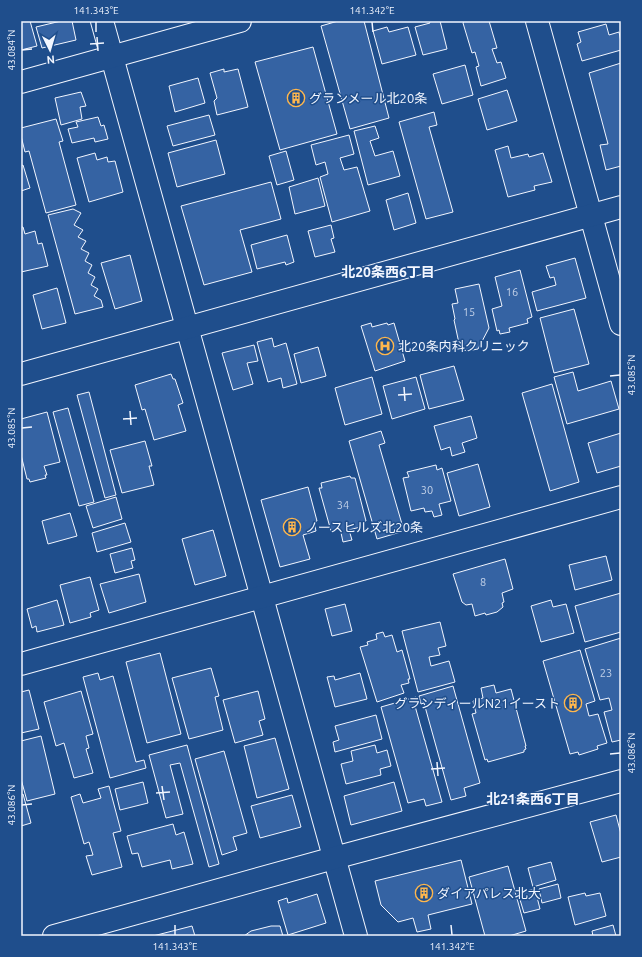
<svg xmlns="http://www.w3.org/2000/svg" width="642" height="957" font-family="Ubuntu,'Noto Sans JP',sans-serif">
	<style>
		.building { fill: #3563a3; stroke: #f2f6ff }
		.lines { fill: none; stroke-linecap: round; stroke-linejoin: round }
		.minor-casing { stroke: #f2f6ff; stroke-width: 24 }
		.minor { stroke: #1f4e8c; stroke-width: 22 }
		.ticks { fill: none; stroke: #f2f6ff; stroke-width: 1.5 }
		.labels { text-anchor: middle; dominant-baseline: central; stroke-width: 3; stroke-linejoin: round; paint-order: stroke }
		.number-label { font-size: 11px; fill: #c3d1e8 }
		.poi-label { font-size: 13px; fill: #f2f6ff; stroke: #1f4e8c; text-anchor: start }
		.neighbourhood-label { font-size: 14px; font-weight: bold; fill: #f2f6ff; stroke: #1f4e8c }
		.neatline { fill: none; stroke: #f2f6ff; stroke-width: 1.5 }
		.ticks-label { font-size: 10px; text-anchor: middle; fill: #f2f6ff }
	</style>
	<rect width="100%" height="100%" fill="#1f4e8c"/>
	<g class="building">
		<path d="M21,21H30L37,46L21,50Z"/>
		<path d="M61,21H72L76,40L42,48L36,27Z"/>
		<path d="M338,21H364L389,118L350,129L321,26Z"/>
		<path d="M429,21H440L447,49L423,55L415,27L430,23Z"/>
		<path d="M464,21H489L497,48L492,49L497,63L501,62L506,78L481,86L476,67L479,66L475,52L472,53L463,23Z"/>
		<path d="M606,24L609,35L619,32L621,42V50L582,61L577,44L581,42L578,32Z"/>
		<path d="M387,27L389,32L408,27L416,55L382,64L373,31Z"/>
		<path d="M313,47L337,134L280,150L255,62Z"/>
		<path d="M621,63V166L606,170L600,145L608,144L589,73Z"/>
		<path d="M465,65L473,95L442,104L433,74Z"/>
		<path d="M224,69V72L238,69L248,107L217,115L214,101L217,98L210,73Z"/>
		<path d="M198,78L205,103L175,112L169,86Z"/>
		<path d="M507,90L517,121L487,130L478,99Z"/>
		<path d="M81,92L86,106L80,107L82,119L61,125L55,98Z"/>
		<path d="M434,112L437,125L429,127L453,212L426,219L399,122Z"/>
		<path d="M209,115L215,135L173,146L167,126Z"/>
		<path d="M98,117L101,126L104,125L108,139L95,142L94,138L72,143L68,129L78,127L76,122Z"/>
		<path d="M56,119L63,141L59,142L76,205L46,213L29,151L25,152L21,136V128Z"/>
		<path d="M375,126L379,138L370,141L375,156L393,151L400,176L368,185L354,131Z"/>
		<path d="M349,135L354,154L340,158L344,170L357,167L370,211L332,222L320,177L328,174L325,162L316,165L311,145Z"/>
		<path d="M216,140L225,174L177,187L168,153Z"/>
		<path d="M508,146L511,158L528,154L529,157L543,153L552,182L534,186L535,190L508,197L495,150Z"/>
		<path d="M286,151L294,180L277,185L269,156Z"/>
		<path d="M95,153L97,160L107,157L108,162L115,161L123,192L89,202L77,158Z"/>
		<path d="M23,165L30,188L21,191V166Z"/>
		<path d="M318,178L325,206L295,214L289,187Z"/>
		<path d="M271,182L281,219L240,230L252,272L204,285L181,206Z"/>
		<path d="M408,193L416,223L394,230L386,200Z"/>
		<path d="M73,209L81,213L74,225L83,230L78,237L86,241L81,249L89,253L85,261L92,265L88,273L95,277L91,285L98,289L94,296L101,300L103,307L75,314L48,215Z"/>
		<path d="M331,225L334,238L331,239L335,252L315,257L308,231Z"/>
		<path d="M21,227H23L25,234L35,231L38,244L42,243L48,266L21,272Z"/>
		<path d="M287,235L294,262L286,265L285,262L257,269L251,245Z"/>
		<path d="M130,255L142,301L115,309L101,263Z"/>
		<path d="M575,258L586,298L537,311L532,292L556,285L554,277L550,278L546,266Z"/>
		<path d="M520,270L532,317L527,319L528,323L509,328L510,332L500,334L499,330L497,331L492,309L502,306L495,277Z"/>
		<path d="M479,284L489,328L478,349L467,351L460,348L454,320L455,319L452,304L458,303L455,289Z"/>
		<path d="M57,288L66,323L42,329L33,295Z"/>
		<path d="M574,309L589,364L554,373L540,318Z"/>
		<path d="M371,323L372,327L387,323L388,325L394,323L405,361L375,371L361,326Z"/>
		<path d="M272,338L274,347L286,343L297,384L283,388L281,378L268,382L257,342Z"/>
		<path d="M254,345L258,361L247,363L253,384L233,390L222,353Z"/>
		<path d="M318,347L326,376L301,383L294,354Z"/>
		<path d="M454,366L464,400L429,409L420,375Z"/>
		<path d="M573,372L578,391L611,381L619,409L567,424L554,377Z"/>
		<path d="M171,374L173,379H175L183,403L178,405L186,431L154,440L145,409L142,410L135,385Z"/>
		<path d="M372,377L382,414L345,425L335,388Z"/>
		<path d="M416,377L425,409L392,419L383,386Z"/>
		<path d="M552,384L579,482L550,491L522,393Z"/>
		<path d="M89,392L116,495L105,498L77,395Z"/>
		<path d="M68,408L94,502L79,506L53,412Z"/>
		<path d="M47,412L60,462L44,466L47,475H45L46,478L30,482L29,479H27L21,455V419Z"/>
		<path d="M471,416L477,438L462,443L465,452L452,456L450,447L441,450L434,426Z"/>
		<path d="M381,431L385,443L379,445L404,531L377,539L349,441Z"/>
		<path d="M621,433V466L597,473L588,443Z"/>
		<path d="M145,441L152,466H149L154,485L122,493L110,450Z"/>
		<path d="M478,464L490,507L459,516L447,473Z"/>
		<path d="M436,465L437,470L442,468L451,501L439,504L442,515L434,517L432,511L425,512L424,508L411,511L403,478L409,477L407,472Z"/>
		<path d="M350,476L351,478H355L366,521L363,522L364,526L349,530L352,540L343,542L340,528L331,531L319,488H322L321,483Z"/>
		<path d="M308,487L317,521L314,522L316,531L303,535L310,559L280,567L261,500Z"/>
		<path d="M116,497L122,519L93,528L86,506Z"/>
		<path d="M70,513L77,536L48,544L42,521Z"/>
		<path d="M125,523L131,542L97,552L92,533Z"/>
		<path d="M213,530L226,576L195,585L182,539Z"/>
		<path d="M132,548L135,560L131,561L133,568L115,573L110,554Z"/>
		<path d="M606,556L612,580L575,590L569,565Z"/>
		<path d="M505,559L513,589L502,593L504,602L502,603L503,607L497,612L486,615L485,613L475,616L472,604L466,605L462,602L453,574Z"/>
		<path d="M139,574L146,602L109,613L100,584Z"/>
		<path d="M90,577L99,610L90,613L91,617L70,623L60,585Z"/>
		<path d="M621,593V632L585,642L575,606Z"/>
		<path d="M57,600L64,625L37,632L36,626L32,628L27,609Z"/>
		<path d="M551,600L553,607L566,604L574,633L541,642L531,606Z"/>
		<path d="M345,604L352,631L332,636L325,609Z"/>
		<path d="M440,622L446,646L438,648L440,655L429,657L431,666L449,661L455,682L418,692L402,631Z"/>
		<path d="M383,632L385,637L392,635L397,652L402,650L410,679H408L409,683L401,685L404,693L377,702L360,647L368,645L367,642L377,639L376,634Z"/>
		<path d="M621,638V741V740L612,742L604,712L612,710L609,698L600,700L585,649Z"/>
		<path d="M580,650L595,701L586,704L589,716L598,714L607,743L597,746L598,749L579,755L578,752L570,754L543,661Z"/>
		<path d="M160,653L181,734L147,743L126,662Z"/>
		<path d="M211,668L219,696L215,697L223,730L189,739L172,678Z"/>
		<path d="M98,673L100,680L113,676L136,762L144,760L146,768L110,778L83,677Z"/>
		<path d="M360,673L367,699L335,707L327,677L334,676L335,680Z"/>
		<path d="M494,685L496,693L511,689L526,746H525L526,749L524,750V752L488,762L487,759L485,760L472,714L476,713L473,701L483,698L481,688Z"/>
		<path d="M453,686L480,783L464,788L466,796L451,800L424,703L421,704L419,696Z"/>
		<path d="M29,690L39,729L21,733V692Z"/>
		<path d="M81,691L93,734L86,736L89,748L86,749L93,773L74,778L64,743L56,746L44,702Z"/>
		<path d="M258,691L265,719L259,721L263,735L235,743L223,700Z"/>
		<path d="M416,697L418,705L415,706L442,802L426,806L424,799L408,803L381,707Z"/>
		<path d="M376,715L382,739L335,752L333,742L339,740L335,726Z"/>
		<path d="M41,736L55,794L27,801L21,779V741Z"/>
		<path d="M275,738L289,789L257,798L244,746Z"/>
		<path d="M187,745L219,864L209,867L180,763L170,765L183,814L166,818L149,755Z"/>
		<path d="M375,745L377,753L387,750L391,766L380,769L381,775L346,784L341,764L353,761L351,751Z"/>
		<path d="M224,751L247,833L233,837L237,850L222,855L195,759Z"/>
		<path d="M143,782L148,803L120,810L115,789Z"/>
		<path d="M394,782L402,811L351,825L344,796Z"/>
		<path d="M109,786L121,831L113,833L122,867L92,875L86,856L93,855L89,842L84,844L71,797L80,794L83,803L101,798L98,789Z"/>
		<path d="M23,794L31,823L21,826V795Z"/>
		<path d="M292,795L301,827L260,838L251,806Z"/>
		<path d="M616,815L621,834V857L602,862L590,822Z"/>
		<path d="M173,824L176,835L184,832L193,864L172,869L170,860L142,867L138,853L132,854L127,836Z"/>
		<path d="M461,860L472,904L428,915L431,929L417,932L413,918L398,922L381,905L375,881Z"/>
		<path d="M551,862L556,880L533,887L528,868Z"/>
		<path d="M508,866L526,931L509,936H485L469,877Z"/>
		<path d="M558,884L561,898L542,903L539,889Z"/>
		<path d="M535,889L540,909L524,913L518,893Z"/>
		<path d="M585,893L586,896L600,893L606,916L575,925L568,897Z"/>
		<path d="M317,894L326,923L288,935L278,901L287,898L288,903Z"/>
		<path d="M613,925L616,936H593L592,931Z"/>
		<path d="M192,926L195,936H153Z"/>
		<path d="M271,926H280L283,936H244L251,931Z"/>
	</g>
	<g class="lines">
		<defs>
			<g id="minor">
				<path d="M102,21L356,936"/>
				<path d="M537,21L621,324"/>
				<path d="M21,82L240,21"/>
				<path d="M21,374L621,207"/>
				<path d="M21,664L621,497"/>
				<path d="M54,936L334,858L621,781"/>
			</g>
		</defs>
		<use href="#minor" class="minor-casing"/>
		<use href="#minor" class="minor"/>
	</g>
	<path class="ticks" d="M96,22V32M372,22L373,32M97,37L98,51M90,44L104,43M22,50L32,49M610,376L620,375M404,387L405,401M398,395L412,394M130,411L131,425M123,419L137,418M22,428L32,427M610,754L620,753M437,762L438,776M431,769L445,768M162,786L164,800M156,793L170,792M22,805L32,804M175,925V935M451,925L452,935"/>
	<defs>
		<symbol id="building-ring" viewBox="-11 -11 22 22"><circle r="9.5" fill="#1f4e8c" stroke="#ffb74d" stroke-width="1.5"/><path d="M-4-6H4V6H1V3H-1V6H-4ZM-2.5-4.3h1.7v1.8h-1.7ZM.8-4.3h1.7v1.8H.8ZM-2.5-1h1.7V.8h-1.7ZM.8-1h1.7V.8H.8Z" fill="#ffb74d"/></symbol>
		<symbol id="hospital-ring" viewBox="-11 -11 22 22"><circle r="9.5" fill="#1f4e8c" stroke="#ffb74d" stroke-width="1.5"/><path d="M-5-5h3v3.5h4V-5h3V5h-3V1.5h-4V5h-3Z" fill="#ffb74d"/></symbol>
	</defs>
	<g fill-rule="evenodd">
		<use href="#building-ring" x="286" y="88" width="20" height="20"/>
		<use href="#hospital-ring" x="375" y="336" width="20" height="20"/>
		<use href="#building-ring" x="282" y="517" width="20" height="20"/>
		<use href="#building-ring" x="563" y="693" width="20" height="20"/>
		<use href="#building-ring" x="414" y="883" width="20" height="20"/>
	</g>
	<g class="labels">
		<g class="number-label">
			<text x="512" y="292">16</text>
			<text x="469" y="312">15</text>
			<text x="427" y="490">30</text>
			<text x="343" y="505">34</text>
			<text x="483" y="582">8</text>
			<text x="606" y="673">23</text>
		</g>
		<g class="poi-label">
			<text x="309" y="98">グランメール北20条</text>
			<text x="398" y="346">北20条内科クリニック</text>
			<text x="305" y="527">ノースヒルズ北20条</text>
			<text x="560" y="703" text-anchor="end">グランディールN21イースト</text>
			<text x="437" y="893">ダイアパレス北大</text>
		</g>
		<g class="neighbourhood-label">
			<text x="388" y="272">北20条西6丁目</text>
			<text x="533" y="799">北21条西6丁目</text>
		</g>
	</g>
	<rect width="642" height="957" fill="none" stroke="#1f4e8c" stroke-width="44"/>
	<g transform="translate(50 50) rotate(175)" stroke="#1f4e8c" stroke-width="3" paint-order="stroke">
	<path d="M0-3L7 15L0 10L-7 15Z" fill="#f2f6ff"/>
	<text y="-6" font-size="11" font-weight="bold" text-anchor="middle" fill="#f2f6ff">N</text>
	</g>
	<rect x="22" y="22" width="598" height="913" class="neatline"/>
	<g class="ticks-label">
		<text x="96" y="14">141.343°E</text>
		<text x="372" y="14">141.342°E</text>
		<text transform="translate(11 50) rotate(-90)" y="4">43.084°N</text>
		<text transform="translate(631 375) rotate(-90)" y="4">43.085°N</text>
		<text transform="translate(11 428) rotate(-90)" y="4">43.085°N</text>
		<text transform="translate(631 753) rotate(-90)" y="4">43.086°N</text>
		<text transform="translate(11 805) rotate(-90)" y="4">43.086°N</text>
		<text x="175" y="950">141.343°E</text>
		<text x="452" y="950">141.342°E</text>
	</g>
</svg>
